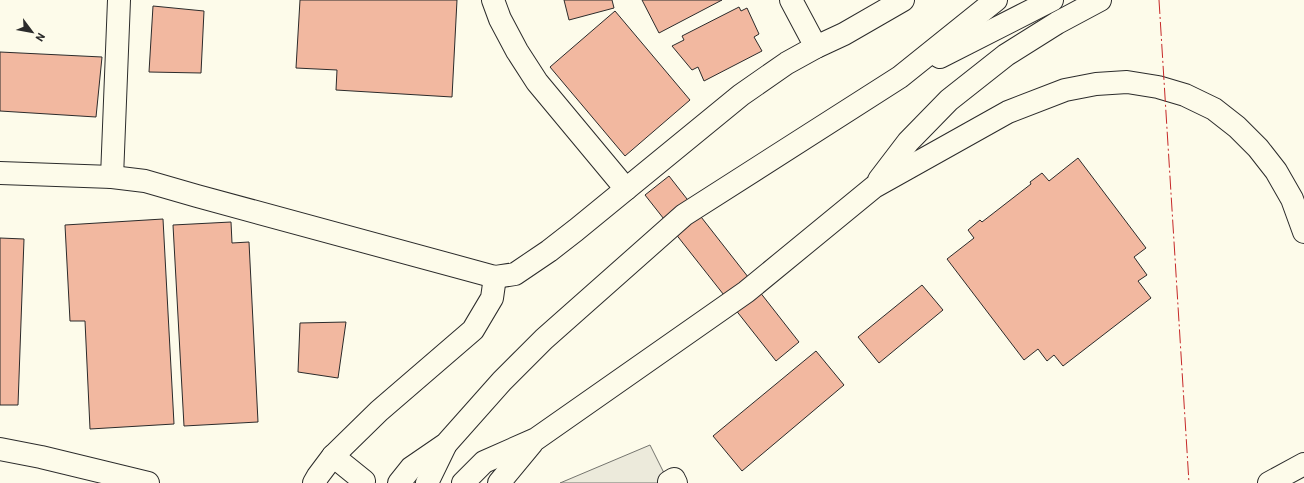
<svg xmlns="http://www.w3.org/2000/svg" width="1304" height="483" font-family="Barlow,sans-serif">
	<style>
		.parking { fill: #eceadb; stroke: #74746e }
		.building { fill: #f2b8a0; stroke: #2b2b2b }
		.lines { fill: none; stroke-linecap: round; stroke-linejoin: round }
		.minor-casing { stroke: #2b2b2b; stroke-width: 24 }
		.highway-casing { stroke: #2b2b2b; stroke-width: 24 }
		.minor { stroke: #fdfbea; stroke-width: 22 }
		.highway { stroke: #fdfbea; stroke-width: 22 }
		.power { stroke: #c62828; stroke-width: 1; stroke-dasharray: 14 3 2 3; stroke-linecap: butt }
	</style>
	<rect width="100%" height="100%" fill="#fdfbea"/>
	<path class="parking" d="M650,445L669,483H560Z"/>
	<g class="building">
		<path d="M300,0H457L452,97L336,90L337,70L296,68Z"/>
		<path d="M564,0H612L614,8L569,20Z"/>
		<path d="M642,0H722L659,33Z"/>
		<path d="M153,6L204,11L201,73L149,72Z"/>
		<path d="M739,7L741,11L747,8L759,34L754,37L762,51L704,81L698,67L692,70L672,46L684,40L682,36Z"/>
		<path d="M615,11L690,100L625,156L550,67Z"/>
		<path d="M0,52L102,57L96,117L0,111Z"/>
		<path d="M1078,158L1146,248L1134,257L1147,275L1138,281L1151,298L1063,366L1054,355L1047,361L1038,349L1024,360L947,259L974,238L968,230L980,220L982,222L1031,184L1030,182L1042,173L1049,181Z"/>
		<path d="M669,176L799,342L776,361L645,195Z"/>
		<path d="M163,219L174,424L90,429L85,321H70L65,225Z"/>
		<path d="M231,222L232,243L249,242L258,422L184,426L173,225Z"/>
		<path d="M0,238L24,239L18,405H0Z"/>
		<path d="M922,285L943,310L879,363L858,337Z"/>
		<path d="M346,322L338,378L298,372L300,323Z"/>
		<path d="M816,351L844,385L742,471L713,436Z"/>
	</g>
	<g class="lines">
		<defs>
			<g id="minor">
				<path d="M493,0L500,19L517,51L537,82L626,189"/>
				<path d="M791,0L816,47"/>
				<path d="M0,173L112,177L145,181L197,196L495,277L515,274L549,251L576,230L741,95L787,63L816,47L844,34L903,0"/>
				<path d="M112,177L119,0"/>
				<path d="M0,449L41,457L148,483"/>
				<path d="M333,456L364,481"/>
				<path d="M669,482L674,479L676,483"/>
				<path d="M314,483L318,476L333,456L379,411L473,330L492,298L495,277"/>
			</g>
			<g id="highway">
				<path d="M940,57L1052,0"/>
				<path d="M879,180L908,142L949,100L1006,55L1057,23L1100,0"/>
				<path d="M399,483L411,468L446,444L502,381L544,339L684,215L900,77L996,0"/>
				<path d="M427,483L445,446"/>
				<path d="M463,483L484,462L536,439L746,292L874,187L1008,112L1065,90L1096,84L1127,82L1158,87L1185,95L1214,109L1237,127L1258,148L1276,171L1292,199L1304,232"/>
				<path d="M499,483L532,443"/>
				<path d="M1269,483L1304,464"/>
			</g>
		</defs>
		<use href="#minor" class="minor-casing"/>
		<use href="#highway" class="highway-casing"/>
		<use href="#minor" class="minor"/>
		<use href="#highway" class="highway"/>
		<path class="power" d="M1159,0L1189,483"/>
	</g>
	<g transform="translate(32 32) rotate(122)" stroke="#fdfbea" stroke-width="3" paint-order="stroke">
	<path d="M0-3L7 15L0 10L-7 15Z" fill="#2b2b2b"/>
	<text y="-6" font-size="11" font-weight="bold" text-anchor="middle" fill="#2b2b2b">N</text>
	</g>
</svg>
